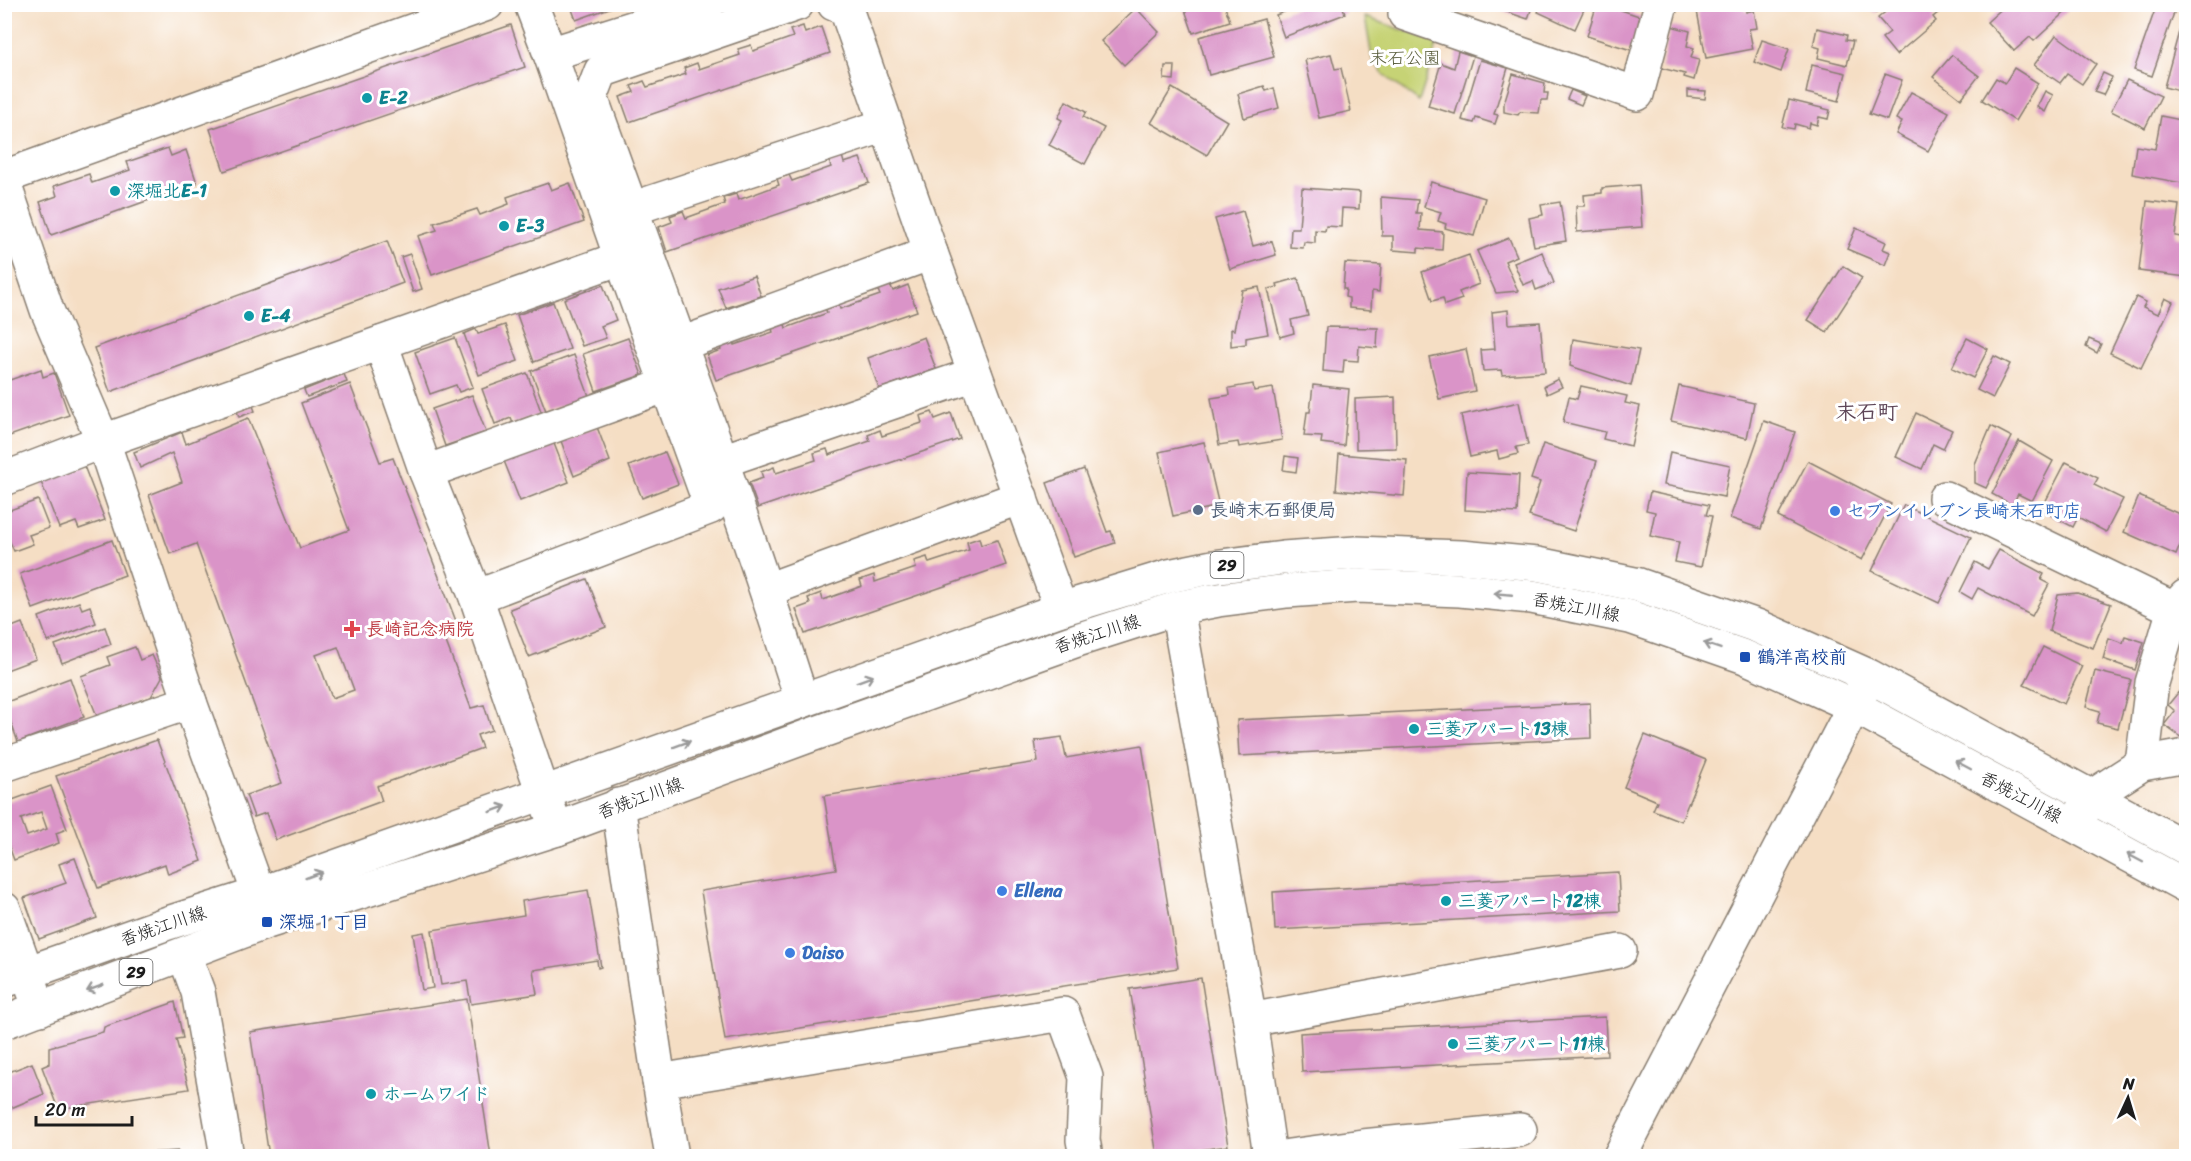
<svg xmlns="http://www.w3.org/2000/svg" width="2191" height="1161" font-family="Sriracha,'Klee One',sans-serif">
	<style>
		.green { fill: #c6d374; stroke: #717848; stroke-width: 1.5 }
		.building { fill: #da94c8; fill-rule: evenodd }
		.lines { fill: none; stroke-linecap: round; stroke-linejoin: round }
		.minor-casing { stroke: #887d70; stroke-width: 36 }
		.major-casing { stroke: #887d70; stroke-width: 36 }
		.minor { stroke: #fff; stroke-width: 33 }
		.major { stroke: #fff; stroke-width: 33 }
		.oneway { stroke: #999 }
		.culture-dot { fill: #0f9aa8; stroke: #fff; stroke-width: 2 }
		.service-dot { fill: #5c6f8a; stroke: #fff; stroke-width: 2 }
		.shop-dot { fill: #3f7fe0; stroke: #fff; stroke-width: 2 }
		.health-dot { fill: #e0444e; stroke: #fff; stroke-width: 2 }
		.transit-dot { fill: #1a4fb4; stroke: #fff; stroke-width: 2 }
		.labels { text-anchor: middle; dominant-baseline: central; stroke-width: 6; stroke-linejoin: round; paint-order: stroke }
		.shield { fill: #fff; stroke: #606060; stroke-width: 1.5 }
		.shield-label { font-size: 16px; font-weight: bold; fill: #1c1c1c }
		.park-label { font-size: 18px; fill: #585c3b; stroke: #fff }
		.culture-label { font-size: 18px; font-weight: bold; fill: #0d838f; stroke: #fff; text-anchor: start }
		.service-label { font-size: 18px; font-weight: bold; fill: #4e5e75; stroke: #fff; text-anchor: start }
		.shop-label { font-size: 18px; font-weight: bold; fill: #366cbe; stroke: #fff; text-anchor: start }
		.street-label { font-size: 18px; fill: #1c1c1c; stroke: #fff }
		.health-label { font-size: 18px; font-weight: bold; fill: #be3a42; stroke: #fff; text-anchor: start }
		.transit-label { font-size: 18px; font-weight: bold; fill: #164399; stroke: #fff; text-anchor: start }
		.quarter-label { font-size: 21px; font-weight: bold; fill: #5e4658; stroke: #fff }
	</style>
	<rect width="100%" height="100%" fill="#fff"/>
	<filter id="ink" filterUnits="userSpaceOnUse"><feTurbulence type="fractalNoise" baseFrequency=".0167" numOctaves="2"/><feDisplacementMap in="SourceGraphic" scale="12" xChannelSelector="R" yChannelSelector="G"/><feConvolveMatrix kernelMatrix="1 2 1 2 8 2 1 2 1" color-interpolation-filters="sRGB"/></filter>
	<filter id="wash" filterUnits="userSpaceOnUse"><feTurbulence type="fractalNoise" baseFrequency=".008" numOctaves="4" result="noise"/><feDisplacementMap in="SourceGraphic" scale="24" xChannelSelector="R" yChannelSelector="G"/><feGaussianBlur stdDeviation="1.35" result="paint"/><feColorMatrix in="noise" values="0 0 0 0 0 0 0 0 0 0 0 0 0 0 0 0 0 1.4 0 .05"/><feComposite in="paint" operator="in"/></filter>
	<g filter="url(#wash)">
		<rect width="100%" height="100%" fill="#f5dec4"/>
		<path class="green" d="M1365,17L1438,42L1419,102L1383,74L1372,58Z"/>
		<g id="blocks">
			<g class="building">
				<path d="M570,4H618V5L576,20Z"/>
				<path d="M1183,4H1224L1230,21L1193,33Z"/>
				<path d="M1305,4H1342L1345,14L1284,37L1276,15Z"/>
				<path d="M1483,4H1533L1528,19Z"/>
				<path d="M1542,4H1584L1586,5L1575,29L1538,12Z"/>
				<path d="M1597,4H1603L1642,17L1631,50L1587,36Z"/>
				<path d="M1703,4H1744L1746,12L1754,10L1757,28L1749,29L1753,49L1706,58L1696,6Z"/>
				<path d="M1853,4H1879L1876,13Z"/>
				<path d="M1895,4H1941L1944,8L1933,17L1936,21L1896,55L1882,38L1890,32L1878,18Z"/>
				<path d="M2007,4H2068L2071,7L2034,41L2030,37L2014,51L1987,22Z"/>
				<path d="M2157,4L2175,10L2152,76L2134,70Z"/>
				<path d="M2186,6V93L2164,87Z"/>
				<path d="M1136,8L1159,32L1124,65L1101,41Z"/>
				<path d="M1264,19L1274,57L1209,75L1199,37Z"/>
				<path d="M511,25L525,67L224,171L210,129Z"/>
				<path d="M803,26L805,33L821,27L830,53L629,122L620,97L634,92L631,86L644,81L647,87L686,74L684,68L697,63L699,69L740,55L738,49L751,45L753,51L793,37L790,30Z"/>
				<path d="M1671,26L1690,31L1687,46L1694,48L1691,58L1699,60L1694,80L1684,77L1685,74L1661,68Z"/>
				<path d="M1817,28L1847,35L1846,40L1853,41L1847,65L1818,58L1820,48L1813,46Z"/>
				<path d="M2056,35L2096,64L2082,84L2067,74L2060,83L2034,65Z"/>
				<path d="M1762,40L1789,49L1781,72L1754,62Z"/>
				<path d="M1458,51L1473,56L1455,114L1428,106L1441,63L1454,68Z"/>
				<path d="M1331,54L1335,69L1341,68L1351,111L1319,118L1305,60Z"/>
				<path d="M1952,55L1979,76L1961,99L1933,77Z"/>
				<path d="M1480,60L1508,68L1494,114L1498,115L1495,124L1476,118L1474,123L1462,120Z"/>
				<path d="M1812,65L1846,73L1839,101L1806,93Z"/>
				<path d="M1165,66H1175L1174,80L1164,79Z"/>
				<path d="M2014,68L2038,83L2015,121L1982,100L1996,78L2005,83Z"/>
				<path d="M2103,73L2112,77L2103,95L2094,92Z"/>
				<path d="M1513,74L1545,83L1544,93H1548L1547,100H1541L1539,113L1520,112L1518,115L1504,112V103Z"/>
				<path d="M1885,74L1902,80L1887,120L1869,114Z"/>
				<path d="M2127,80L2161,96L2145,128L2111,111Z"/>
				<path d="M1264,86L1266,91L1274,88L1279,108L1244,118L1238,94Z"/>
				<path d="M1172,88L1227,121L1207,155L1151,123Z"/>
				<path d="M1571,90L1585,96L1581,105L1567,99Z"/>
				<path d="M1688,90L1706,91L1705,99L1688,97Z"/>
				<path d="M2045,91L2053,95L2045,112L2037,107Z"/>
				<path d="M1911,92L1949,112L1928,151L1896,134L1902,122L1896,119Z"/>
				<path d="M1789,100L1830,110L1828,119L1819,117L1817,125L1810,123L1809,128L1795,124L1794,129L1782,127Z"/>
				<path d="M1066,101L1086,112L1083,117L1104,128L1085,164L1049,145L1062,120L1058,118Z"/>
				<path d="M2161,116L2186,121V158L2182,183L2132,174L2136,146L2155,149Z"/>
				<path d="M168,148L171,156L186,150L197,183L51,235L40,202L57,196L54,186L89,174L92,183L130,170L127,162Z"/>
				<path d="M842,156L844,163L860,158L869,183L667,252L659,227L672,222L670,216L683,211L686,218L725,204L723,198L736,194L738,200L779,185L777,179L789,175L792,181L831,167L829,160Z"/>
				<path d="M1431,182L1485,198L1474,236L1445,228L1446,224L1438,221L1441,212L1424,207Z"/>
				<path d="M548,183L551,190L570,183L584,222L432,275L418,236L437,230L434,223L477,209L480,215L509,204L507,197Z"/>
				<path d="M1639,185L1642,227L1577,232L1576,206H1585L1584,195L1602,193V188Z"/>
				<path d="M1302,188L1360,192L1359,209L1342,208L1341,227L1326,226L1325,231L1315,230V243L1304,242L1303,248L1290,247L1291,228H1299Z"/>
				<path d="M1381,197L1418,200L1416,213H1421L1420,230L1443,232L1442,250L1418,248V252L1393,250V236H1382Z"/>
				<path d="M2147,201L2179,205L2175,236L2186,238V277L2139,271Z"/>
				<path d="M1560,202L1566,241L1534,246L1529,218L1543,215L1541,205Z"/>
				<path d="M1243,211L1253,246L1272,241L1276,255L1230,269L1215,219Z"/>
				<path d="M1856,228L1886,242L1883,249L1890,252L1885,265L1847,249Z"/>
				<path d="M1509,238L1517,256L1505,261L1518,291L1496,293L1477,251Z"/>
				<path d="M387,241L403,283L110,392L94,348Z"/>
				<path d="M1542,252L1554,283L1536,290L1533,281L1523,285L1514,263Z"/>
				<path d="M410,254L422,289L413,292L401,257Z"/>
				<path d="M1469,255L1479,284L1459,292L1462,299L1445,305L1443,298L1432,301L1422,272Z"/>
				<path d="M1345,263L1381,265L1379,292L1372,291L1371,310L1349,308V298L1345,297L1346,289H1343Z"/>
				<path d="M1843,266L1862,278L1827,332L1808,320Z"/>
				<path d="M754,276L761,296L726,308L718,288Z"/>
				<path d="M1298,278L1308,316L1291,320L1294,333L1280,337L1268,289L1278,287L1277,284Z"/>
				<path d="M890,284L893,291L908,285L917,311L716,380L707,355L721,350L719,344L732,339L734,345L773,332L771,325L784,321L786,328L827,313L825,307L838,302L840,309L880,295L877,288Z"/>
				<path d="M603,285L616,320L601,326L606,338L582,346L564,299Z"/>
				<path d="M1259,287L1268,334L1246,338V344L1231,346V329L1234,330L1242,290Z"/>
				<path d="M2136,297L2146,302L2143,307L2158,314L2165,298L2173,302L2141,368L2110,353Z"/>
				<path d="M553,302L570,349L534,362L517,315Z"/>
				<path d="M1508,310L1509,324L1540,322L1545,372L1502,375L1501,370L1483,371L1481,350L1495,349L1492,312Z"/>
				<path d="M505,325L518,361L479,375L464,334L476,329L478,334Z"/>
				<path d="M1326,327L1378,328L1377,348L1359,346L1358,361L1344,360L1343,373L1323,371Z"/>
				<path d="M924,337L936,369L879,389L868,358Z"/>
				<path d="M455,338L473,387L459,392L456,385L430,394L415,352Z"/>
				<path d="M628,338L642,375L596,391L583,354Z"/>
				<path d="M1967,338L1988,349L1973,378L1952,368Z"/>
				<path d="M1573,339L1639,350L1631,386L1570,366Z"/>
				<path d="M2089,339L2101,344L2097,353L2086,347Z"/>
				<path d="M1466,349L1475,391L1439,399L1429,357Z"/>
				<path d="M574,355L589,396L546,411L531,371Z"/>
				<path d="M1994,356L2010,364L1993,398L1977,390Z"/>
				<path d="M41,369L43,377L54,373L69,415L4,438V382Z"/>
				<path d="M527,373L542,414L513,424L511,418L495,424L482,389Z"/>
				<path d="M344,374L347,382L307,397L304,390Z"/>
				<path d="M1558,379L1562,387L1547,394L1544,386Z"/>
				<path d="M350,384L380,462L393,458L456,621L440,626L471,708L484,705L492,730L477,735L482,748L377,786L382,801L276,840L266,813L254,817L246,795L282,783L196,544L170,554L149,495L182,482L172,453L140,468L134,452L182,432L186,444L248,418L300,548L349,530L301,403ZM338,647L354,690L332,698L316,655Z"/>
				<path d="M1253,384L1254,391L1273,388L1282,440L1239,447L1238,442L1219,445L1211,398L1230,395L1229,388Z"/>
				<path d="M1313,385L1349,389L1344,446L1321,443L1322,437L1304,436L1307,412H1310Z"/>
				<path d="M1581,386L1627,396L1625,403L1640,406L1631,446L1603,439L1605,432L1563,422L1569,397L1577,399Z"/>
				<path d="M1679,386L1754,403L1747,438L1671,421Z"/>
				<path d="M472,395L486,432L445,446L432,409Z"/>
				<path d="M1395,397L1396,448L1356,449L1355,399Z"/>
				<path d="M1519,402L1528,445L1516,447L1518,454L1499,459L1497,451L1470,457L1461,415Z"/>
				<path d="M253,406L255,411L239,417L237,411Z"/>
				<path d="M932,412L935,419L951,413L960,439L758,508L749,483L763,478L761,472L774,467L776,473L816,460L814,453L827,449L829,455L870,441L868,435L880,430L882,436L922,423L920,416Z"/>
				<path d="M1916,413L1952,430L1943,449L1933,444L1922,469L1896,457Z"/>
				<path d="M1764,421L1795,432L1761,529L1730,518Z"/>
				<path d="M1991,426L2012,437L1986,488L1975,483V464Z"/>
				<path d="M597,427L610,461L574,476L561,441Z"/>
				<path d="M553,441L569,482L520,501L504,461Z"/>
				<path d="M2019,441L2053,461L2032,501L2018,494L2012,505L1992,494Z"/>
				<path d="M1204,442L1219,506L1173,516L1159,452Z"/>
				<path d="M1543,444L1597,461L1574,531L1529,516L1540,482L1531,479Z"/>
				<path d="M665,452L678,484L642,498L629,466Z"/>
				<path d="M1670,452L1730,465L1724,497L1664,485Z"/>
				<path d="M1339,454L1407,460L1404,496L1336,490Z"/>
				<path d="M1285,456L1298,458L1296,472L1283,470Z"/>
				<path d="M1808,461L1891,504L1862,560L1778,517Z"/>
				<path d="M2066,462L2098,478L2094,485L2123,499L2106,532L2078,517L2073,527L2041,510Z"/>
				<path d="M84,466L105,520L79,529L76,522L59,528L41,482Z"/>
				<path d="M1084,469L1107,532L1111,531L1115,543L1074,557L1047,483Z"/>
				<path d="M1467,472L1519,475L1517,513L1465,510Z"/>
				<path d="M1650,492L1709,505L1706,515L1712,516L1701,567L1675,562L1679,542L1650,536L1655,512L1646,510Z"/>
				<path d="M2139,496L2186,517V531L2176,555L2124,532Z"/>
				<path d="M38,500L49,528L29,535L33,544L14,551L4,528V512Z"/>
				<path d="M1904,505L1971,537L1939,603L1872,571Z"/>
				<path d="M979,538L981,545L997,540L1006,565L805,634L796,609L810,604L808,598L821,593L823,600L862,586L860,580L874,575L875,582L916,568L914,561L927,557L929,563L969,550L967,542Z"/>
				<path d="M112,540L125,575L33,609L20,574Z"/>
				<path d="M1999,550L2044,574L2041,580L2049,584L2032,616L1978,588L1972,599L1960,592L1975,562L1988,569Z"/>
				<path d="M587,579L606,627L529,657L510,609Z"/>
				<path d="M2077,593L2111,604L2093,648L2049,631L2058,595Z"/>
				<path d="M79,602L82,609L90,606L96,623L48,642L39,617Z"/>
				<path d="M22,623L36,659L4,671V630Z"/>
				<path d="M105,627L111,644L62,663L55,645Z"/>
				<path d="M2125,636L2144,642L2135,670L2103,659L2109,638L2123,643Z"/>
				<path d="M135,647L140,660L152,655L162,677L151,697L97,716L81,676L110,665L107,657Z"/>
				<path d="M2043,647L2082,666L2064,704L2024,685Z"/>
				<path d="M2095,671L2131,680L2118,728L2097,723L2100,711L2086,707Z"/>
				<path d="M70,678L84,717L18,742L4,703Z"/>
				<path d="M2181,689L2184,692L2186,689V738H2182L2164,725L2175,711L2168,705Z"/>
				<path d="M1590,703L1591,738L1239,756L1237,720Z"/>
				<path d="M1645,735L1706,760L1681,821L1653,810L1657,801L1624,787Z"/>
				<path d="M1062,737L1066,758L1142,745L1178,968L725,1040L701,891L836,869L824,796L1038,762L1035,741Z"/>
				<path d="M157,740L202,861L168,874L165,864L98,888L56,776Z"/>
				<path d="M51,786L67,829L56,833L59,843L14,860L4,833V803ZM41,812L47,829L27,836L21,819Z"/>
				<path d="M75,858L97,918L39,939L24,898L66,883L59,864Z"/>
				<path d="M1618,872L1620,911L1275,930L1273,892Z"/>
				<path d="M588,890L601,967L598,968L597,960L533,970L537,994L471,1004L467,981L441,985L432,930L524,915L522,901Z"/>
				<path d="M424,932L433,988L422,990L413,934Z"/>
				<path d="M1201,978L1228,1146L1157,1156L1130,989Z"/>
				<path d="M467,999L491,1156H269L250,1032Z"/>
				<path d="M175,1002L183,1038L176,1039L189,1089L58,1109L42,1067L49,1064V1047L103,1032L104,1027Z"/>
				<path d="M1605,1017L1607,1056L1302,1072L1300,1033Z"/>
				<path d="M32,1063L44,1094L4,1111V1074Z"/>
				<path d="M178,1151L179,1156H114V1155Z"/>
			</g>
		</g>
	</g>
	<g filter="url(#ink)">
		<use href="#blocks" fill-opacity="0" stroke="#887d70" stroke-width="1.5"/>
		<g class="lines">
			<defs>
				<g id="minor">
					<path d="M531,4L550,54L621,258"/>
					<path d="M797,4L601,71L591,97C663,298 738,498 802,701"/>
					<path d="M834,4L846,9L931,253L1061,609"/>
					<path d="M1408,4L1405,14L1637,94L1661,4"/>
					<path d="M550,54L708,4"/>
					<path d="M4,177L487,4"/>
					<path d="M4,183L47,310L103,441L190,702L259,894L267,920"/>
					<path d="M631,209L886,125"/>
					<path d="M381,343L426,472L476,597L543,793L557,829"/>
					<path d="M681,344L931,253"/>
					<path d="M722,461L975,374"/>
					<path d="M426,472L667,385"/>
					<path d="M4,479L103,441L621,258L711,507L476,597"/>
					<path d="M1945,498L2174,609"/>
					<path d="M767,590L1021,497"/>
					<path d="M1177,608L1250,1020L1270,1156"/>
					<path d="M2142,764L2152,683L2174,609L2186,596"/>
					<path d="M4,765L190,702"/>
					<path d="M618,805L659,1081L1063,1014L1086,1077L1083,1140L1086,1156"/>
					<path d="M2079,818L2091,797L2142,764L2186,756"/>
					<path d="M4,909L40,1009"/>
					<path d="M184,954L198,992L227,1156"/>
					<path d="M1250,1020L1620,951"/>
					<path d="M659,1081L672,1156"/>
					<path d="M1289,1156L1363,1146L1520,1130"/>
					<path d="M1620,1156L1867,681"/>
				</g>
				<g id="major">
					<path d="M4,981L168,923L259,894L1061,609L1169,576L1213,567L1283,558L1356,553L1461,557L1537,564L1639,585L1757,626L1869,676L2186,848"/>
					<path d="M4,1022L267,922L557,829L811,735L1080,639L1177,608L1218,600L1287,591L1357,586L1460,590L1532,597L1630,617L1745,657L1854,706L2186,886"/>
				</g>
			</defs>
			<use href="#minor" class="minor-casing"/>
			<use href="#major" class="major-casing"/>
			<use href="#minor" class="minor"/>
			<use href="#major" class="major"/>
		</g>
		<defs><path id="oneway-shaft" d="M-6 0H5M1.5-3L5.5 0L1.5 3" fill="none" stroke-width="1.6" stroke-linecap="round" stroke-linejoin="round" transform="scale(1.5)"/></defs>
		<g class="oneway">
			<use href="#oneway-shaft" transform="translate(1503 594) rotate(-175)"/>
			<use href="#oneway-shaft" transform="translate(1712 646) rotate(-161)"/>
			<use href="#oneway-shaft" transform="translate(865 679) rotate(-20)"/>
			<use href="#oneway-shaft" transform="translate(682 744) rotate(-20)"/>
			<use href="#oneway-shaft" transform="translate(1963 765) rotate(-152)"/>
			<use href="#oneway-shaft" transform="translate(498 809) rotate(-20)"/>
			<use href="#oneway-shaft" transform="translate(2135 858) rotate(-152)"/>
			<use href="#oneway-shaft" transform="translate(314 875) rotate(-20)"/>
			<use href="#oneway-shaft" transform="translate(95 988) rotate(159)"/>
		</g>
	</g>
	<g class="culture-dot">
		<circle cx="367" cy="98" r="6"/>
		<circle cx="115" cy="191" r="6"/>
		<circle cx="504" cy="226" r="6"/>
		<circle cx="249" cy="316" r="6"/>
		<circle cx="1414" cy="729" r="6"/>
		<circle cx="1446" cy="901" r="6"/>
		<circle cx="1453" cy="1044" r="6"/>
		<circle cx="371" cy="1094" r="6"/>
	</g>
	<circle class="service-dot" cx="1198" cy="510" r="6"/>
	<g class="shop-dot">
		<circle cx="1835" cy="511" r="6"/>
		<circle cx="1002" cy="891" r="6"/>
		<circle cx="790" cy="953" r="6"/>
	</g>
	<path class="health-dot" d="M349 620h6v6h6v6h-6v6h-6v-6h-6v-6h6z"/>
	<g class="transit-dot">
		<rect x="1739" y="651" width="12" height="12" rx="3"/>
		<rect x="261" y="916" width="12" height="12" rx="3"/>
	</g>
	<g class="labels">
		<g class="shield">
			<rect x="1210.5" y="552" width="33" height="26" rx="4.5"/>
			<rect x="119.5" y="959" width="33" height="26" rx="4.5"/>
		</g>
		<g class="shield-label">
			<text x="1227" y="565">29</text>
			<text x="136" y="972">29</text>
		</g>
		<g class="park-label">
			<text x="1405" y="58">末石公園</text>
		</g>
		<g class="culture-label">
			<text x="379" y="98">E-2</text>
			<text x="127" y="191">深堀北E-1</text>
			<text x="516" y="226">E-3</text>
			<text x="261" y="316">E-4</text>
			<text x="1426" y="729">三菱アパート13棟</text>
			<text x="1458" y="901">三菱アパート12棟</text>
			<text x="1465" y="1044">三菱アパート11棟</text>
			<text x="383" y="1094">ホームワイド</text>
		</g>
		<g class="service-label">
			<text x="1210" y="510">長崎末石郵便局</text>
		</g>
		<g class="shop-label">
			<text x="1847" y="511">セブンイレブン長崎末石町店</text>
			<text x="1014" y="891">Ellena</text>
			<text x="802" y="953">Daiso</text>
		</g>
		<g class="street-label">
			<text transform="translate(1576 607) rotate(11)">香焼江川線</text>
			<text transform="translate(1097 634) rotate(-18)">香焼江川線</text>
			<text transform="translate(2021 797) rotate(28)">香焼江川線</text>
			<text transform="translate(640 798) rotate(-20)">香焼江川線</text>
			<text transform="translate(163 926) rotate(-19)">香焼江川線</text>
		</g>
		<g class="health-label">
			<text x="366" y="629">長崎記念病院</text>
		</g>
		<g class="transit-label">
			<text x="1757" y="657">鶴洋高校前</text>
			<text x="279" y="922">深堀１丁目</text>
		</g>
		<g class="quarter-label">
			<text x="1867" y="412">末石町</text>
		</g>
	</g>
	<rect width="2191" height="1161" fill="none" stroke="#fff" stroke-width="24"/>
	<g transform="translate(2128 1098) rotate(4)" stroke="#ffffff" stroke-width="4.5" paint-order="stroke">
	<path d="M0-4.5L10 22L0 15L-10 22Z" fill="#1c1c1c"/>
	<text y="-9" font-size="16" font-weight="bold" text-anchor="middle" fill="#1c1c1c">N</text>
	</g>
	<path d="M36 1116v9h96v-9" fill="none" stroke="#1c1c1c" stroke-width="3"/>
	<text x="45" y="1116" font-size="18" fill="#1c1c1c" stroke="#ffffff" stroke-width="4.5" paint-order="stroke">20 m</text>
</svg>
